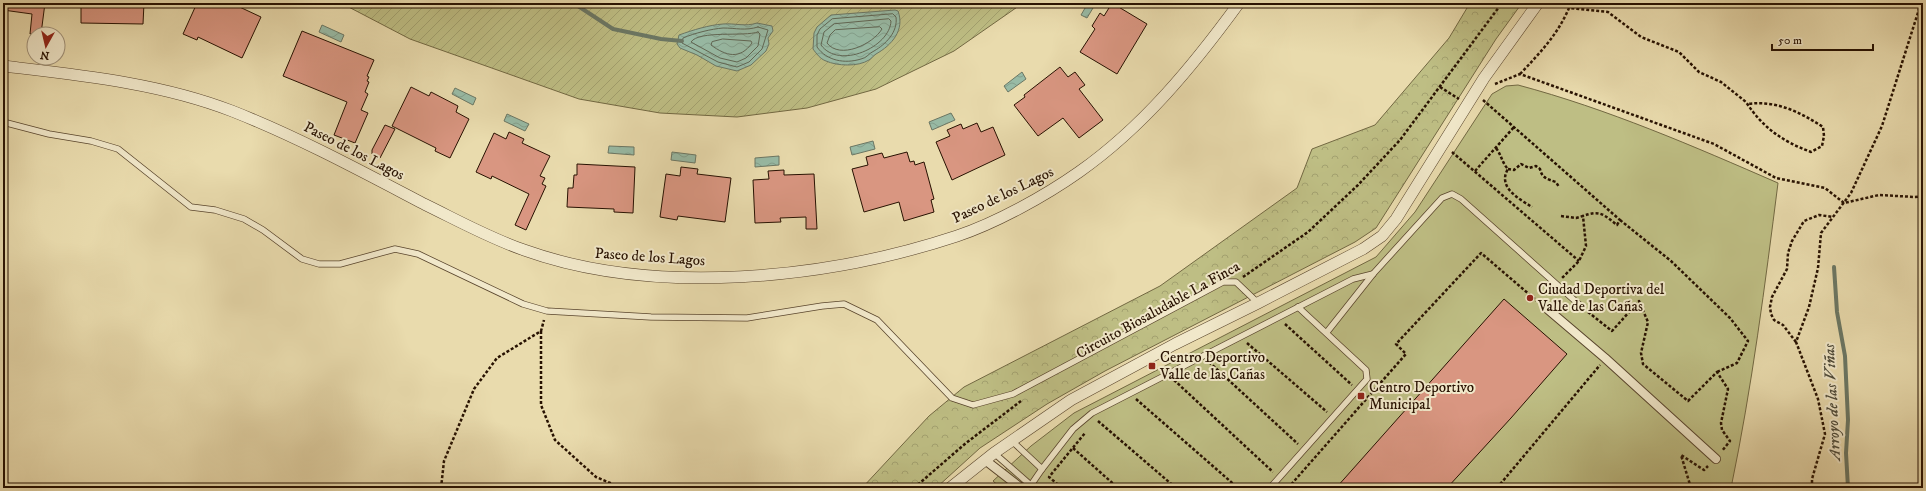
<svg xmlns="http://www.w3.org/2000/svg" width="1926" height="491" font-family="'IM FELL DW Pica',serif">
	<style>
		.park { fill: url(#park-crowns); stroke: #726842 }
		.garden { fill: url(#garden-furrows); stroke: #726842 }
		.pitch { fill: #bebe84; stroke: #726842 }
		.water { fill: url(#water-waves); stroke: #6b7764 }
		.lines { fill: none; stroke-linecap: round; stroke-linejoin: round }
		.shore { stroke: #606654; stroke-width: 1 }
		.stream { stroke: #6b7764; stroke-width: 4 }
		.building { fill: #d99681; stroke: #271101 }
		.service-casing { stroke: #58442c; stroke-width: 7 }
		.pedestrian-casing { stroke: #58442c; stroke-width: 10 }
		.minor-casing { stroke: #58442c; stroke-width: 12 }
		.path { stroke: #271101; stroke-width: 2.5; stroke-dasharray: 3 2; stroke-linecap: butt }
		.service { stroke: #f1e8ca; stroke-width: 5.5 }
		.pedestrian { stroke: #f1e8ca; stroke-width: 8 }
		.minor { stroke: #f1e8ca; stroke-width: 11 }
		.poi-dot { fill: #8f2418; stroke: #f1e8ca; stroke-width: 1.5 }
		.labels { text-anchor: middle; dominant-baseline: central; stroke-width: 4; stroke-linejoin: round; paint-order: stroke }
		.street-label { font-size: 15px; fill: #271101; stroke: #f1e8ca }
		.poi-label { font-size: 15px; fill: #271101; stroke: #f1e8ca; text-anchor: start }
		.water-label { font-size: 16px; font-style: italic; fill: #4f4c3b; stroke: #f1e8ca }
	</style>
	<defs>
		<pattern id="park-crowns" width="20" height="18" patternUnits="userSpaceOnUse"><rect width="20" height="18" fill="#bebe84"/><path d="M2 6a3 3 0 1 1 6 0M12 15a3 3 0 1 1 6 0" fill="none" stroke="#a3a270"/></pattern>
		<pattern id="garden-furrows" width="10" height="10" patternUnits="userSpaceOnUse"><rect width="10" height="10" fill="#bebe84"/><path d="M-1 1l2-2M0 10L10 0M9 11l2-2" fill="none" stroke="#a3a270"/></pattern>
		<pattern id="water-waves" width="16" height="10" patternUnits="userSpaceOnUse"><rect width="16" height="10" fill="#98bba6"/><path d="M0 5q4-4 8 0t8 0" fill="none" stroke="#83a08d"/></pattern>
	</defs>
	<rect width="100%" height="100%" fill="#e9dbad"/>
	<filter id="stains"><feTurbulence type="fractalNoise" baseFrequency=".005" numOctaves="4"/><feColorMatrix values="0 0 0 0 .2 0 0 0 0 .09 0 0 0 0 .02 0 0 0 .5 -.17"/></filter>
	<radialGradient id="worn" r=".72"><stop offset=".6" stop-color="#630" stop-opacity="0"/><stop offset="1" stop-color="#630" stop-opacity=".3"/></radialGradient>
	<path class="park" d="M1470,3H1522L1496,39L1376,228L1355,242L1105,371L1047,404L980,448L936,488H862L929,416L964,387L1160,286L1297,188L1312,149L1375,125L1449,38Z"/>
	<path class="garden" d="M341,3H1023L954,51L876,89L807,108L737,117L660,113L579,99L410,39Z"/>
	<path class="pitch" d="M1518,85C1608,109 1693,146 1778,183C1765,285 1752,387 1731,488H1001L993,481L1031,446L1074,413L1376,257L1415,212L1492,94L1506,86Z"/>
	<g class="water">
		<path d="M1088,3H1096L1087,18L1081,15Z"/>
		<path d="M895,10L898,11C905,30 892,45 876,54C873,56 872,58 869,60C858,67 837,66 826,61C820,59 816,53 813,49L814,33L817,27L831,15Z"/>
		<path d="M757,23L772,26L773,31L768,38L769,44L766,51L751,65L737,71L716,66L697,55L680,48L677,44L679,35C693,30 709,25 723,24C735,23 745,27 757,23Z"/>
		<path d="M322,25L344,35L341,42L319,32Z"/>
		<path d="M1022,72L1026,79L1008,92L1004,86Z"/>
		<path d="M455,88L476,98L473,105L452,94Z"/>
		<path d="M951,113L955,120L932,130L929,122Z"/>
		<path d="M507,114L529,124L525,131L504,121Z"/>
		<path d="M873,141L875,149L852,155L850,147Z"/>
		<path d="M609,146L634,147V155L608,153Z"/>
		<path d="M672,152L696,155L695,163L671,160Z"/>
		<path d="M779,156V165L755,167V158Z"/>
	</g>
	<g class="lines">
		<g class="shore">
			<path d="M893,14L896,17C898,32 886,44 874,51C869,53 867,58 861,59C845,64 827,61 817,47V35L820,29L832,19Z"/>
			<path d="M889,19L891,21C890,47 839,70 821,45L824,32L834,24Z"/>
			<path d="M758,27L768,30L762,49L749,62L737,67L718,62L682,43L683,38C695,33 711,29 723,28C736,28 745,31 758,27Z"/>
			<path d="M880,27L882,29C873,44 840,60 827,43L830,35L835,30Z"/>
			<path d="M758,32L760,34L758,46L746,58L737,62L720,58L691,42C699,30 744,37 758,32Z"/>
			<path d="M723,39L751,41L752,43C740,60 726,56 711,45L712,42Z"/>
		</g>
		<g class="stream">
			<path d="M578,6L613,29L661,39L682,41"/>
			<path d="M1834,267L1837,312L1845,356L1848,420L1846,453L1848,488"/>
		</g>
	</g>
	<g class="building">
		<path d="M3,3H45L41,34H30L32,14L3,10Z"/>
		<path d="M81,3H144L143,24L81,23Z"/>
		<path d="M197,3H231L261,17L242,58L198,37L197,40L183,34Z"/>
		<path d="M1112,3L1147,24L1117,74L1080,52L1095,29L1092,26L1100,13L1104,16Z"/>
		<path d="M302,31L374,60L367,76L369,77L367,81L369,82L365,92L368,94L361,110L368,113L355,143L334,135L347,102L283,76Z"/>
		<path d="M1060,67L1068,77L1075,72L1085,85L1079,89L1103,120L1079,138L1063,118L1038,136L1014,105L1025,97L1024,95Z"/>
		<path d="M411,87L429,96L431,92L458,106L456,112L469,119L450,158L435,151L436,148L392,126Z"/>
		<path d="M977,123L981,132L993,127L1005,155L952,180L936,142L950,136L947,130L961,124L963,129Z"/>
		<path d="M385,125L395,129L380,158L372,154V150Z"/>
		<path d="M509,132L524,139L522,143L550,156L540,176L545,178L542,184L546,186L526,230L515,225L529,194L492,176L491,179L476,172L494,133L506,139Z"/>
		<path d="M907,152L910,162L914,161L915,165L924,162L934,199L931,200L934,212L904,221L899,202L864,212L852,169L868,165L866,157L882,153L884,158Z"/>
		<path d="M577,164L635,167L633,213L614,212V209L567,207L568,188H573L574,175H577Z"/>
		<path d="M681,167L698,169L697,174L731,178L725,222L678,216L677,220L660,217L666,174L680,176Z"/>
		<path d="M784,170V175L814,174L817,229H806V217L780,218L781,222L755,223L753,180L769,179L768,171Z"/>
		<path d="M1504,299L1567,354L1511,418L1447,488H1336Z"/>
	</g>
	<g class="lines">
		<defs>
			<g id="service">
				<path d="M3,122L49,134L91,141L118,149L191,207L215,210L244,219L263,230L302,259L319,264H340L395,249L418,254L523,304L547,311L651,317L747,318L822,306L844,304L877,320L952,398L973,405L1013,394L1223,282H1236L1258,303"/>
				<path d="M1327,332L1373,274L1442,198L1452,194L1461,199L1582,307"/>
				<path d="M1012,441L1042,469L1073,429L1092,413L1353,279L1373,274"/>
				<path d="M994,453L1034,488"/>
				<path d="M1031,485L1042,469"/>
				<path d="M1270,488L1367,379L1366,370L1298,307"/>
			</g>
			<g id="pedestrian">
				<path d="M1545,307L1605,358L1716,459"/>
				<path d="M985,460L1021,488"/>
			</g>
			<g id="minor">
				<path d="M3,66C79,75 160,83 232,111C298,137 361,171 424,204C457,220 489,238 524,250C655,297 827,279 957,236C996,223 1045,196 1079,172C1143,127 1193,66 1239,3"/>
				<path d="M950,488L994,453L1071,400L1175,344L1258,303L1363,249L1382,236L1396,219L1484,78L1538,3"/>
			</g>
		</defs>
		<use href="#service" class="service-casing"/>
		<use href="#pedestrian" class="pedestrian-casing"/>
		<use href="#minor" class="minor-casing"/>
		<g class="path">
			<path d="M1520,74C1540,53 1558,34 1569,8L1608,12L1641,37L1679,52L1699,72L1721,82L1746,102C1763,128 1782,141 1811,152L1822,146L1824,136L1823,127C1800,112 1776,100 1748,104"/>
			<path d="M1495,84L1520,74L1714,144L1776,178L1825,188L1844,203L1879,195L1915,197L1923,196"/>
			<path d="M1440,87L1459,99"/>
			<path d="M1483,100L1620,220L1617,225C1603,214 1600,210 1583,216"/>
			<path d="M1496,148C1502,156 1502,163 1508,169C1497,187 1519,199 1532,207"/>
			<path d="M1452,152L1579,261"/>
			<path d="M1508,169L1514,170L1521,164L1529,168L1536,166L1540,169C1542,178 1547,179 1556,182L1559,187"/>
			<path d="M1475,171L1514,127"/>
			<path d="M1561,216L1576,218L1583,216L1586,246L1579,261L1562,278"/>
			<path d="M1620,220L1671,261L1730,318L1748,341L1737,363L1717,372"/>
			<path d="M1243,277L1308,232L1358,185L1400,140L1502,3"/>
			<path d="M1588,312L1612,331L1639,301L1648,322L1641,353L1643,364L1688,401L1717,372L1728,389L1721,423L1722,430L1730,441L1722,451"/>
			<path d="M1285,324L1352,385"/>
			<path d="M541,331V405L555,440L596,477L622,488"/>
			<path d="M1796,342L1783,325L1774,320L1771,314L1770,307L1772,297L1787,269L1788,253L1792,241L1804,221L1819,215L1833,217"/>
			<path d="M1247,343L1327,412"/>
			<path d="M1209,362L1298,444"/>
			<path d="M1174,380L1273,472"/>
			<path d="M1136,399L1238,488"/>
			<path d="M1098,421L1176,488"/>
			<path d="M1073,448L1118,488"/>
			<path d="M441,488L444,461L474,389L497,358L541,331L544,320"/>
			<path d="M914,488L966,443L1021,401"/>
			<path d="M1062,488L1049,477L1085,433"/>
			<path d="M1288,488L1406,354L1396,344L1481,253L1537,301"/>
			<path d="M1497,488L1600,365"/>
			<path d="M1691,488L1681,455L1704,470L1708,466"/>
			<path d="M1812,488V479L1825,434L1818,399L1796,342L1809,307L1818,268L1821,233L1851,193L1882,126L1921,3"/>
		</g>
		<use href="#service" class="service"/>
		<use href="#pedestrian" class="pedestrian"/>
		<use href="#minor" class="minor"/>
	</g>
	<g class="poi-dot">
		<circle cx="1530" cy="298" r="4"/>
		<rect x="1148" y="362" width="8" height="8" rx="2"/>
		<rect x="1357" y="392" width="8" height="8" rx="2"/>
	</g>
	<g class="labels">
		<g class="street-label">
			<text transform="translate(354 151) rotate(27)">Paseo de los Lagos</text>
			<text transform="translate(1003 195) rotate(-26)">Paseo de los Lagos</text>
			<text transform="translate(650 257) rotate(4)">Paseo de los Lagos</text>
			<text transform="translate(1158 310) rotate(-29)">Circuito Biosaludable La Finca</text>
		</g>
		<g class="poi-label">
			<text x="1538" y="289">Ciudad Deportiva del<tspan x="1538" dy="17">Valle de las Cañas</tspan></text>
			<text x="1160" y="357">Centro Deportivo<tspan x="1160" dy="17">Valle de las Cañas</tspan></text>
			<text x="1369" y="387">Centro Deportivo<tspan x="1369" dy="17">Municipal</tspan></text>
		</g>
		<g class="water-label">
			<text transform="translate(1832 402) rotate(-93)">Arroyo de las Viñas</text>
		</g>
	</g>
	<rect width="1926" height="491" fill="none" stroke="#e9dbad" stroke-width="16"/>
	<rect x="4" y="4" width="1918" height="483" fill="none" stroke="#271101" stroke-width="2"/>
	<rect x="8" y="8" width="1910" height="475" fill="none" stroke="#271101"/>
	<g transform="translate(46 46) rotate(188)"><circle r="19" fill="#f1e8ca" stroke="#a0927a"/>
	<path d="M0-3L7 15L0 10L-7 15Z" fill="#8f2418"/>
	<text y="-6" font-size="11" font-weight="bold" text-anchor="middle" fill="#271101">N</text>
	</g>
	<path d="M1772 44v6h101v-6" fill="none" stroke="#271101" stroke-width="2"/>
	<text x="1778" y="44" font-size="12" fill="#271101" stroke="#f1e8ca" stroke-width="3" paint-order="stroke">50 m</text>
	<rect width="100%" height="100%" filter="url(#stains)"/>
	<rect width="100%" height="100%" fill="url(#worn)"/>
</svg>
